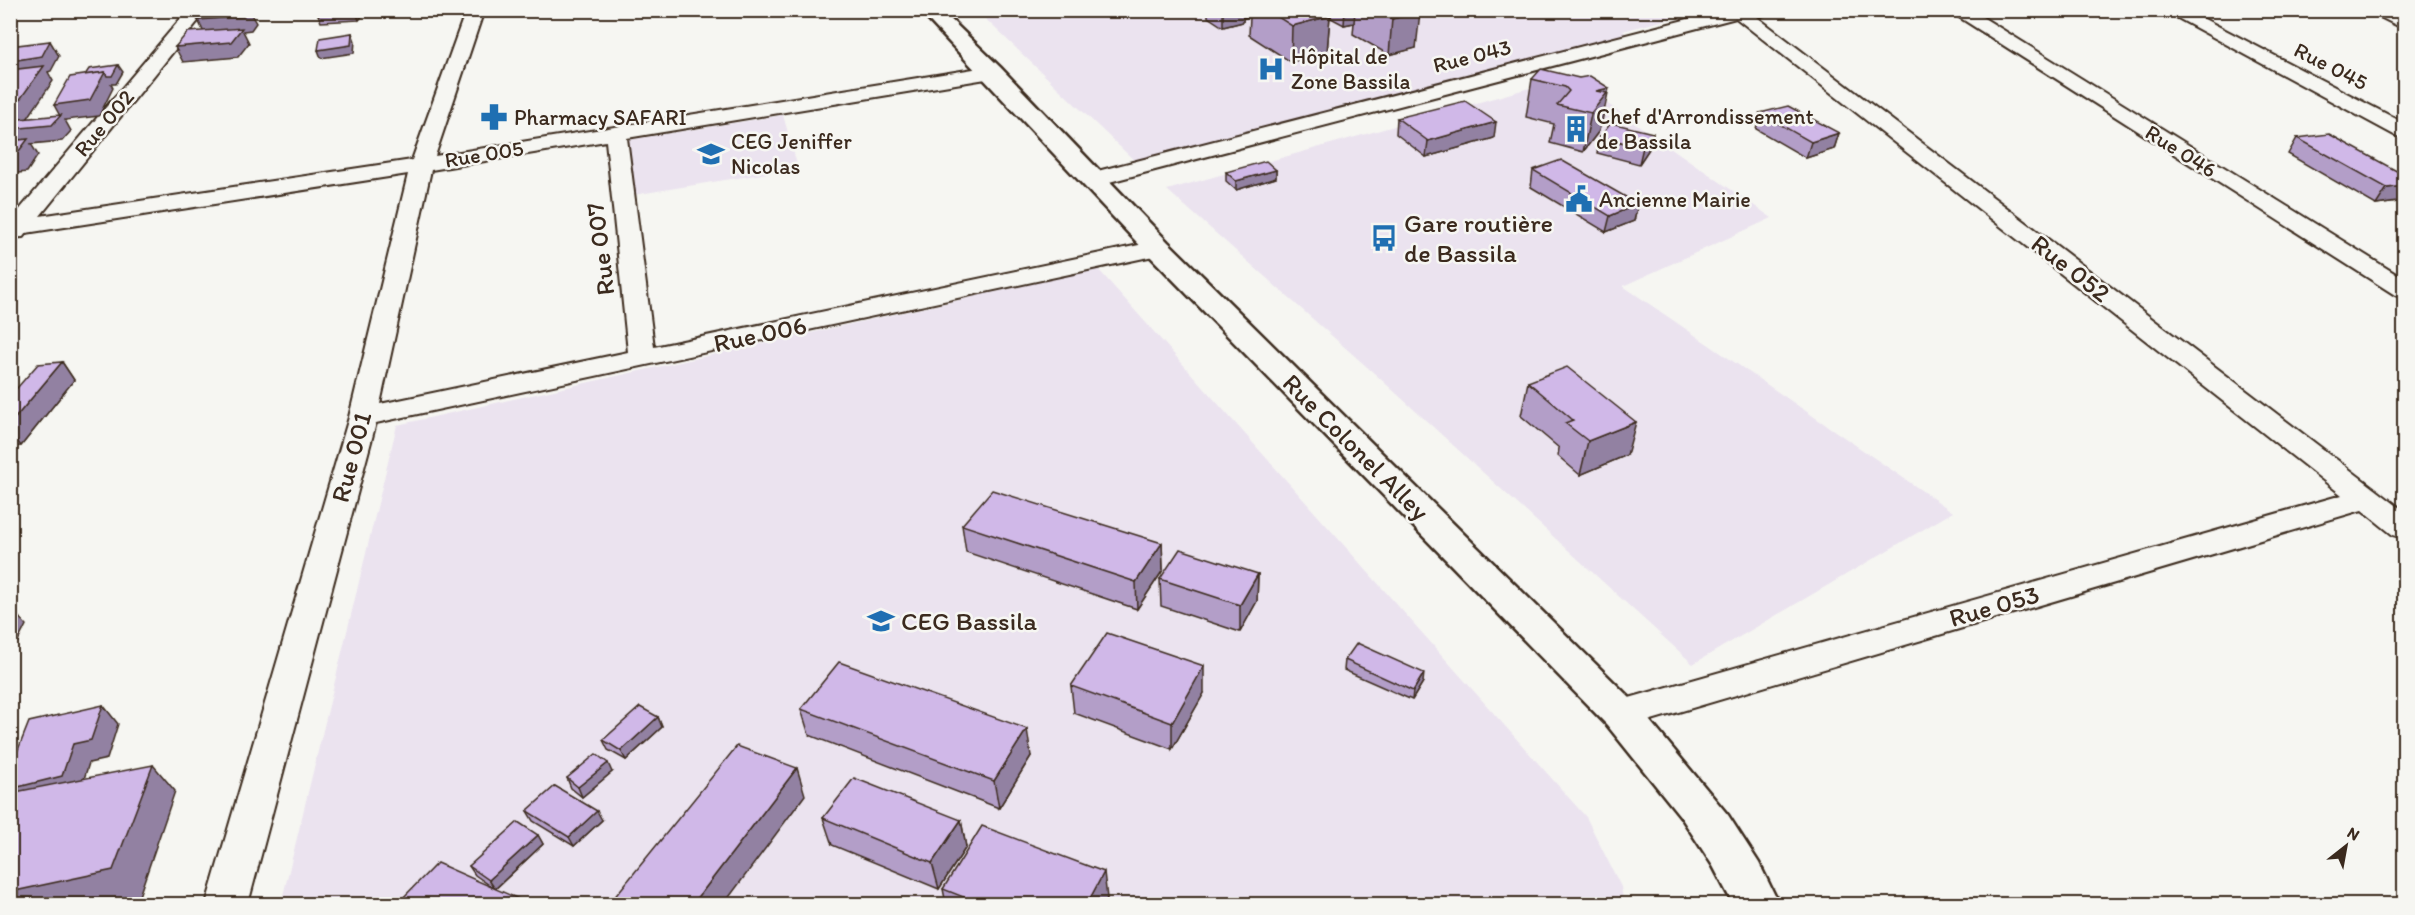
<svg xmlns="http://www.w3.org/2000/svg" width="2415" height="915" font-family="Itim,sans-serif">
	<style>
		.built { fill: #ebe3ef }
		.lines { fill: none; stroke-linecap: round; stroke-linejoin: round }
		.street-casing { stroke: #3b2a1e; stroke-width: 4 }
		.highway-casing { stroke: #3b2a1e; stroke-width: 5 }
		.street { fill: #f6f6f2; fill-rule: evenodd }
		.highway { fill: #f6f6f2; fill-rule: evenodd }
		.wall { fill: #b39ec8; stroke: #3b2a1e; stroke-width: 1.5 }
		.shaded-wall { fill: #9281a2; stroke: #3b2a1e; stroke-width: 1.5 }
		.building { fill: #d0b8e8; stroke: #3b2a1e; stroke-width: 1.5 }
		.labels { text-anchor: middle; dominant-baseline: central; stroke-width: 5; stroke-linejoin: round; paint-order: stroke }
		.far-poi-label { font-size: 22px; fill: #3b2a1e; stroke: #f6f6f2; text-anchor: start }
		.far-street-label { font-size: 22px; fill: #3b2a1e; stroke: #f6f6f2 }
		.poi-label { font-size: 26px; fill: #3b2a1e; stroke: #f6f6f2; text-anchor: start }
		.street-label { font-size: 26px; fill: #3b2a1e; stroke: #f6f6f2 }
	</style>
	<rect width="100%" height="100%" fill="#f6f6f2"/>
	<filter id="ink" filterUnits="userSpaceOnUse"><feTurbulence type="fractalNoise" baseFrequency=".0167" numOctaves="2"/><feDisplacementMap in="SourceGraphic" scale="12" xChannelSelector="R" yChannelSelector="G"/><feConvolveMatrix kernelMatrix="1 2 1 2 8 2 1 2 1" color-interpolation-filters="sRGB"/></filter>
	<g filter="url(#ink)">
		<g class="built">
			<path d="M977,11H1699L1623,31L1628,35L1138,164Z"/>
			<path d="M1569,77L1772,218L1623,286L1953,512L1693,664L1375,374L1167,190Z"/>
			<path d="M783,115L798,168L633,195L627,140Z"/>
			<path d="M1098,269L1586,817L1621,887L1624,904H281L397,425Z"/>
		</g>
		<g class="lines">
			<defs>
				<g id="street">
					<path d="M188,10H207L40,216L412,160L466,10H484L435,156L992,66L999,68L1002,72L999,76L992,78L627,138L654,347L1158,241L1167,243L1170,248L1167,253L1158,255L376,423L248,904H206L349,417L408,174L26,233L23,237L10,238V221ZM606,141L628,352L380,404L431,170Z"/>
					<path d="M1723,10H1766L1764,15L1757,17L2404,511V538L2393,535L2362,510L1621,729L1608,724L1603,714L1608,704L2342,495L1736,18L1094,186L1086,184L1083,179L1086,174Z"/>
					<path d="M1948,10H1971L2404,279V298L2395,295Z"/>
					<path d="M2163,10H2187L2404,123V137L2396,136Z"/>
					<path d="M2366,10H2392L2404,16V29Z"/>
				</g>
				<path id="highway" d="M919,10H941L1000,67L1168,242L1635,703L1728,815L1759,863L1779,904H1733L1713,866L1681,817L1607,725L1148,254Z"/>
			</defs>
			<use href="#street" class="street-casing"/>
			<use href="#highway" class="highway-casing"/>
			<use href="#street" class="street"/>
			<use href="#highway" class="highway"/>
		</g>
		<g class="wall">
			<path d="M316,10H367L359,20L321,22Z"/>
			<path d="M1208,10H1321L1330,16L1327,52L1291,62L1249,35L1250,17H1249L1243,18V22L1223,27L1208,17Z"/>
			<path d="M1332,10H1417L1416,48L1389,55L1353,34L1354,23L1344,25L1331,18Z"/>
			<path d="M1579,78L1601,126H1600L1599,131L1583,152L1550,143L1554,124L1526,117L1532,79Z"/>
			<path d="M1760,113L1839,133L1834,149L1806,158L1756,129Z"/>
			<path d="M1397,118L1494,138L1426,157L1396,134Z"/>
			<path d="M1600,137L1649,149L1639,164L1597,153Z"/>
			<path d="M2297,138L2402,174L2404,170V201L2376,205L2288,154Z"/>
			<path d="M1276,170V178L1236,190L1226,181V172Z"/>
			<path d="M1533,170L1638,204L1634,221L1606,232L1531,187Z"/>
			<path d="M62,362L74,380L21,446L10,447V396Z"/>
			<path d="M1528,382L1627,455L1580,475L1558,456L1559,448L1521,416Z"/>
			<path d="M962,525L1162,543L1163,570L1137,609L966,552Z"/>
			<path d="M1258,574L1257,601L1240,632L1161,606L1160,579Z"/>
			<path d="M1345,660L1423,682L1412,700L1344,670Z"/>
			<path d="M1071,686L1204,693L1172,749L1074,713Z"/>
			<path d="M801,709L1031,756L999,808L809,735Z"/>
			<path d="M658,717L662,727L626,760L608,750L603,740Z"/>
			<path d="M612,772L582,797L571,788L567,778Z"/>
			<path d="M527,811L602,820L574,846L533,821Z"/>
			<path d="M823,818L961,820L966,847L939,889L832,845Z"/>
			<path d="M538,835L543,844L495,889L475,875L469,866Z"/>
			<path d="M943,889L1107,898L1104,904H946Z"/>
		</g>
		<g class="shaded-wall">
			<path d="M239,10H251L253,14L252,16L256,23L251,30L243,31L249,43L238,57L183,62L175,47L205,35L198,20Z"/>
			<path d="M355,10H367L359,20Z"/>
			<path d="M1223,10H1249V17L1243,18V22L1223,27Z"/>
			<path d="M1345,10H1355L1354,23L1344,25Z"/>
			<path d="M1420,12L1416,48L1389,55L1392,19Z"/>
			<path d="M1330,16L1327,52L1291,62L1292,26Z"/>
			<path d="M352,33L355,41L354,53L321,58L318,50Z"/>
			<path d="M50,41L59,56L51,71L48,72L53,81L23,125L10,126V61Z"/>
			<path d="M118,65L123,72L116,84H111L113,88L99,116L65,120L71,131L62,141L31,144L38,155L27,172L10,174V129L60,116L54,105Z"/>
			<path d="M1609,88L1601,126H1600L1599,131L1583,152L1596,91Z"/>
			<path d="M1496,122L1494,138L1426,157L1428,141Z"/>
			<path d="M1653,133L1649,149L1639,164L1643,147Z"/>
			<path d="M1839,133L1834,149L1806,158L1811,142Z"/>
			<path d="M1276,170V178L1236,190V181Z"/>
			<path d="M2404,186V201L2376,205L2387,188Z"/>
			<path d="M1638,204L1634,221L1606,232L1610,216Z"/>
			<path d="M62,362L74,380L21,446L10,432V424Z"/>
			<path d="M1636,422L1627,455L1580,475L1588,441Z"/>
			<path d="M1162,543L1163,570L1137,609L1136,582Z"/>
			<path d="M1258,574L1257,601L1240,632V605Z"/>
			<path d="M10,607L26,625L15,647H10Z"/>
			<path d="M1204,666V693L1172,749V723Z"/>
			<path d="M1424,673L1423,682L1412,700L1413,691Z"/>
			<path d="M103,705L118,724L107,759L89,763L79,795L10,798V789L73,744Z"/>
			<path d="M658,717L662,727L626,760L621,751Z"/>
			<path d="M1027,729L1031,756L999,808L994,781Z"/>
			<path d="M608,763L612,772L582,797L578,787Z"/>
			<path d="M153,765L175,791L139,896L100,904H10V892Z"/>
			<path d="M797,768L805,795L724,904H693Z"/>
			<path d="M597,811L602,820L574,846L569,837Z"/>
			<path d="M961,820L966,847L939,889L932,863Z"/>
			<path d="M538,835L543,844L495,889L489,880Z"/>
			<path d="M1104,872L1107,898L1104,904H1087Z"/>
		</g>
		<g class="building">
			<path d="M205,10H248L244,16L198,20Z"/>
			<path d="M1267,10H1321L1330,16L1292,26Z"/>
			<path d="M1377,10H1417L1420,12L1392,19Z"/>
			<path d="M242,28L231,42L175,47L188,32Z"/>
			<path d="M352,33L351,45L318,50L320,38Z"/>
			<path d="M50,41L42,56L10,61V46Z"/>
			<path d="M118,65L112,76H107L105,72L85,75L89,69Z"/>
			<path d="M44,66L13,109H10V70Z"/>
			<path d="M1541,69L1579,78L1590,76L1609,88L1596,91L1607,93L1591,113L1557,105L1569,91L1565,87L1532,79Z"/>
			<path d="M105,72L90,100L54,105L70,77Z"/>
			<path d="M1465,101L1496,122L1428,141L1397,118Z"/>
			<path d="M1788,106L1839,133L1811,142L1760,113Z"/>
			<path d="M61,115L52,125L10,129V120Z"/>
			<path d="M1611,123L1653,133L1643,147L1600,137Z"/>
			<path d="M2329,134L2404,175V186L2387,188L2297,138Z"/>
			<path d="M28,139L16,155L10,156V141Z"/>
			<path d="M1561,160L1638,204L1610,216L1533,170Z"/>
			<path d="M1266,161L1276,170L1236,181L1226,172Z"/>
			<path d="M62,362L10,424V396L38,364Z"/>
			<path d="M1567,367L1636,422L1588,441L1565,423L1573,420L1528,382Z"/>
			<path d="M992,490L1162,543L1136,582L962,525Z"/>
			<path d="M1180,549L1258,574L1240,605L1160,579Z"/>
			<path d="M1107,633L1204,666L1172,723L1071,686Z"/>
			<path d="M1357,643L1424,673L1413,691L1345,660Z"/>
			<path d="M839,662L1027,729L994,781L801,709Z"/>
			<path d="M103,705L91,740L73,744L62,776L10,789V770L29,722Z"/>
			<path d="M640,707L658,717L621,751L603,740Z"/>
			<path d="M737,746L797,768L693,904H609Z"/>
			<path d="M596,754L608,763L578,787L567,778Z"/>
			<path d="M153,765L113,870L10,892V793Z"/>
			<path d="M854,778L961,820L932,863L823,818Z"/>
			<path d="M555,786L597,811L569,837L527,811Z"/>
			<path d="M518,822L538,835L489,880L469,866Z"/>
			<path d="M982,826L1104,872L1087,904H981L943,889Z"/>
			<path d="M437,863L530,904H397Z"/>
		</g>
	</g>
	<defs>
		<symbol id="hospital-bare" viewBox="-9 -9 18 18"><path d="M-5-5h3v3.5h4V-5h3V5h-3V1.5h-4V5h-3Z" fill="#1f6fb2" stroke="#f6f6f2" stroke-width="2.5" paint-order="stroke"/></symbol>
		<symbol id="pharmacy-bare" viewBox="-9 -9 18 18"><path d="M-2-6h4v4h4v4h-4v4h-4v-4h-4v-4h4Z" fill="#1f6fb2" stroke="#f6f6f2" stroke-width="2.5" paint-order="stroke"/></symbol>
		<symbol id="building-bare" viewBox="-9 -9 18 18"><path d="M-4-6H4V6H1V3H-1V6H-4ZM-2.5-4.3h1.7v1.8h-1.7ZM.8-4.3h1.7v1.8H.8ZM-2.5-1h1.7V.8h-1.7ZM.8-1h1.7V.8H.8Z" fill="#1f6fb2" stroke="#f6f6f2" stroke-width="2.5" paint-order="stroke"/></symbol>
		<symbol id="school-bare" viewBox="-9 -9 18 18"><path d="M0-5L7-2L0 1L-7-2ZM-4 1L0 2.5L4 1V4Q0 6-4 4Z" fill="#1f6fb2" stroke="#f6f6f2" stroke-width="2.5" paint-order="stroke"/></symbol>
		<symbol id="civic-bare" viewBox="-9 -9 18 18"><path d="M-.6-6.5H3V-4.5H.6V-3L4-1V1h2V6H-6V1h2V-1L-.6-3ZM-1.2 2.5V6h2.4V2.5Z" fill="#1f6fb2" stroke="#f6f6f2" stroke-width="2.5" paint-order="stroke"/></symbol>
		<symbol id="bus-bare" viewBox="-9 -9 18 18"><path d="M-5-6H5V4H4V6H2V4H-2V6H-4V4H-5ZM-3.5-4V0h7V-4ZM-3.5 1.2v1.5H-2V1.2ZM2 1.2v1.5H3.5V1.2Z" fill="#1f6fb2" stroke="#f6f6f2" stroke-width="2.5" paint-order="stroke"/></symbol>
		<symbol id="university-bare" viewBox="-9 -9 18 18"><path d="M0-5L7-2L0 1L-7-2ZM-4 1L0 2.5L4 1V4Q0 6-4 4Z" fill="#1f6fb2" stroke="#f6f6f2" stroke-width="2.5" paint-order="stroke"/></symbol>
	</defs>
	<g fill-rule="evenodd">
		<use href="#hospital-bare" x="1252" y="50" width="38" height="38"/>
		<use href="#pharmacy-bare" x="475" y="98" width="38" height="38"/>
		<use href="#building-bare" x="1557" y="110" width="38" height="38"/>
		<use href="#school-bare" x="692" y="135" width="38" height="38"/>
		<use href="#civic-bare" x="1560" y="180" width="38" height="38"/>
		<use href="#bus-bare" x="1365" y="219" width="38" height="38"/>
		<use href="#university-bare" x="862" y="602" width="38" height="38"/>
	</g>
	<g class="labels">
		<g class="far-poi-label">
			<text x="1291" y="56">Hôpital de<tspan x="1291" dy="25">Zone Bassila</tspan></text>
			<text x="1596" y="116">Chef d'Arrondissement<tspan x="1596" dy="25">de Bassila</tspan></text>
			<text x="514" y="117">Pharmacy SAFARI</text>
			<text x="731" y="141">CEG Jeniffer<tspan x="731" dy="25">Nicolas</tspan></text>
			<text x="1599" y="199">Ancienne Mairie</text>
		</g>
		<g class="far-street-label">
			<text transform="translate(1472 56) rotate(-14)">Rue 043</text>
			<text transform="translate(2331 66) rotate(27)">Rue 045</text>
			<text transform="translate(104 123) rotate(-50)">Rue 002</text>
			<text transform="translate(2181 151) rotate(32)">Rue 046</text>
			<text transform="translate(484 154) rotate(-9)">Rue 005</text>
		</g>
		<g class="poi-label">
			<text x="1404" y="223">Gare routière<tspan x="1404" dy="30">de Bassila</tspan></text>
			<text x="901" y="621">CEG Bassila</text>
		</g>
		<g class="street-label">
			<text transform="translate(600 249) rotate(-97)">Rue 007</text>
			<text transform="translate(2071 268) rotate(38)">Rue 052</text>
			<text transform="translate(760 334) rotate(-12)">Rue 006</text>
			<text transform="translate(1356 447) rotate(45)">Rue Colonel Alley</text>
			<text transform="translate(351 457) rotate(-75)">Rue 001</text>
			<text transform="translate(1994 606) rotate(-16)">Rue 053</text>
		</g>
	</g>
	<rect width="2415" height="915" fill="none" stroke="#f6f6f2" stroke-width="36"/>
	<rect x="18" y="18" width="2379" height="879" fill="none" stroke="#3b2a1e" stroke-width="2" filter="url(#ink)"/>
	<g transform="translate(2346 846) rotate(31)" stroke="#f6f6f2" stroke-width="4.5" paint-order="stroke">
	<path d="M0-4.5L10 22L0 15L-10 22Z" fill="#3b2a1e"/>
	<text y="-9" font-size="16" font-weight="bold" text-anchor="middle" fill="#3b2a1e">N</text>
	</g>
</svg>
